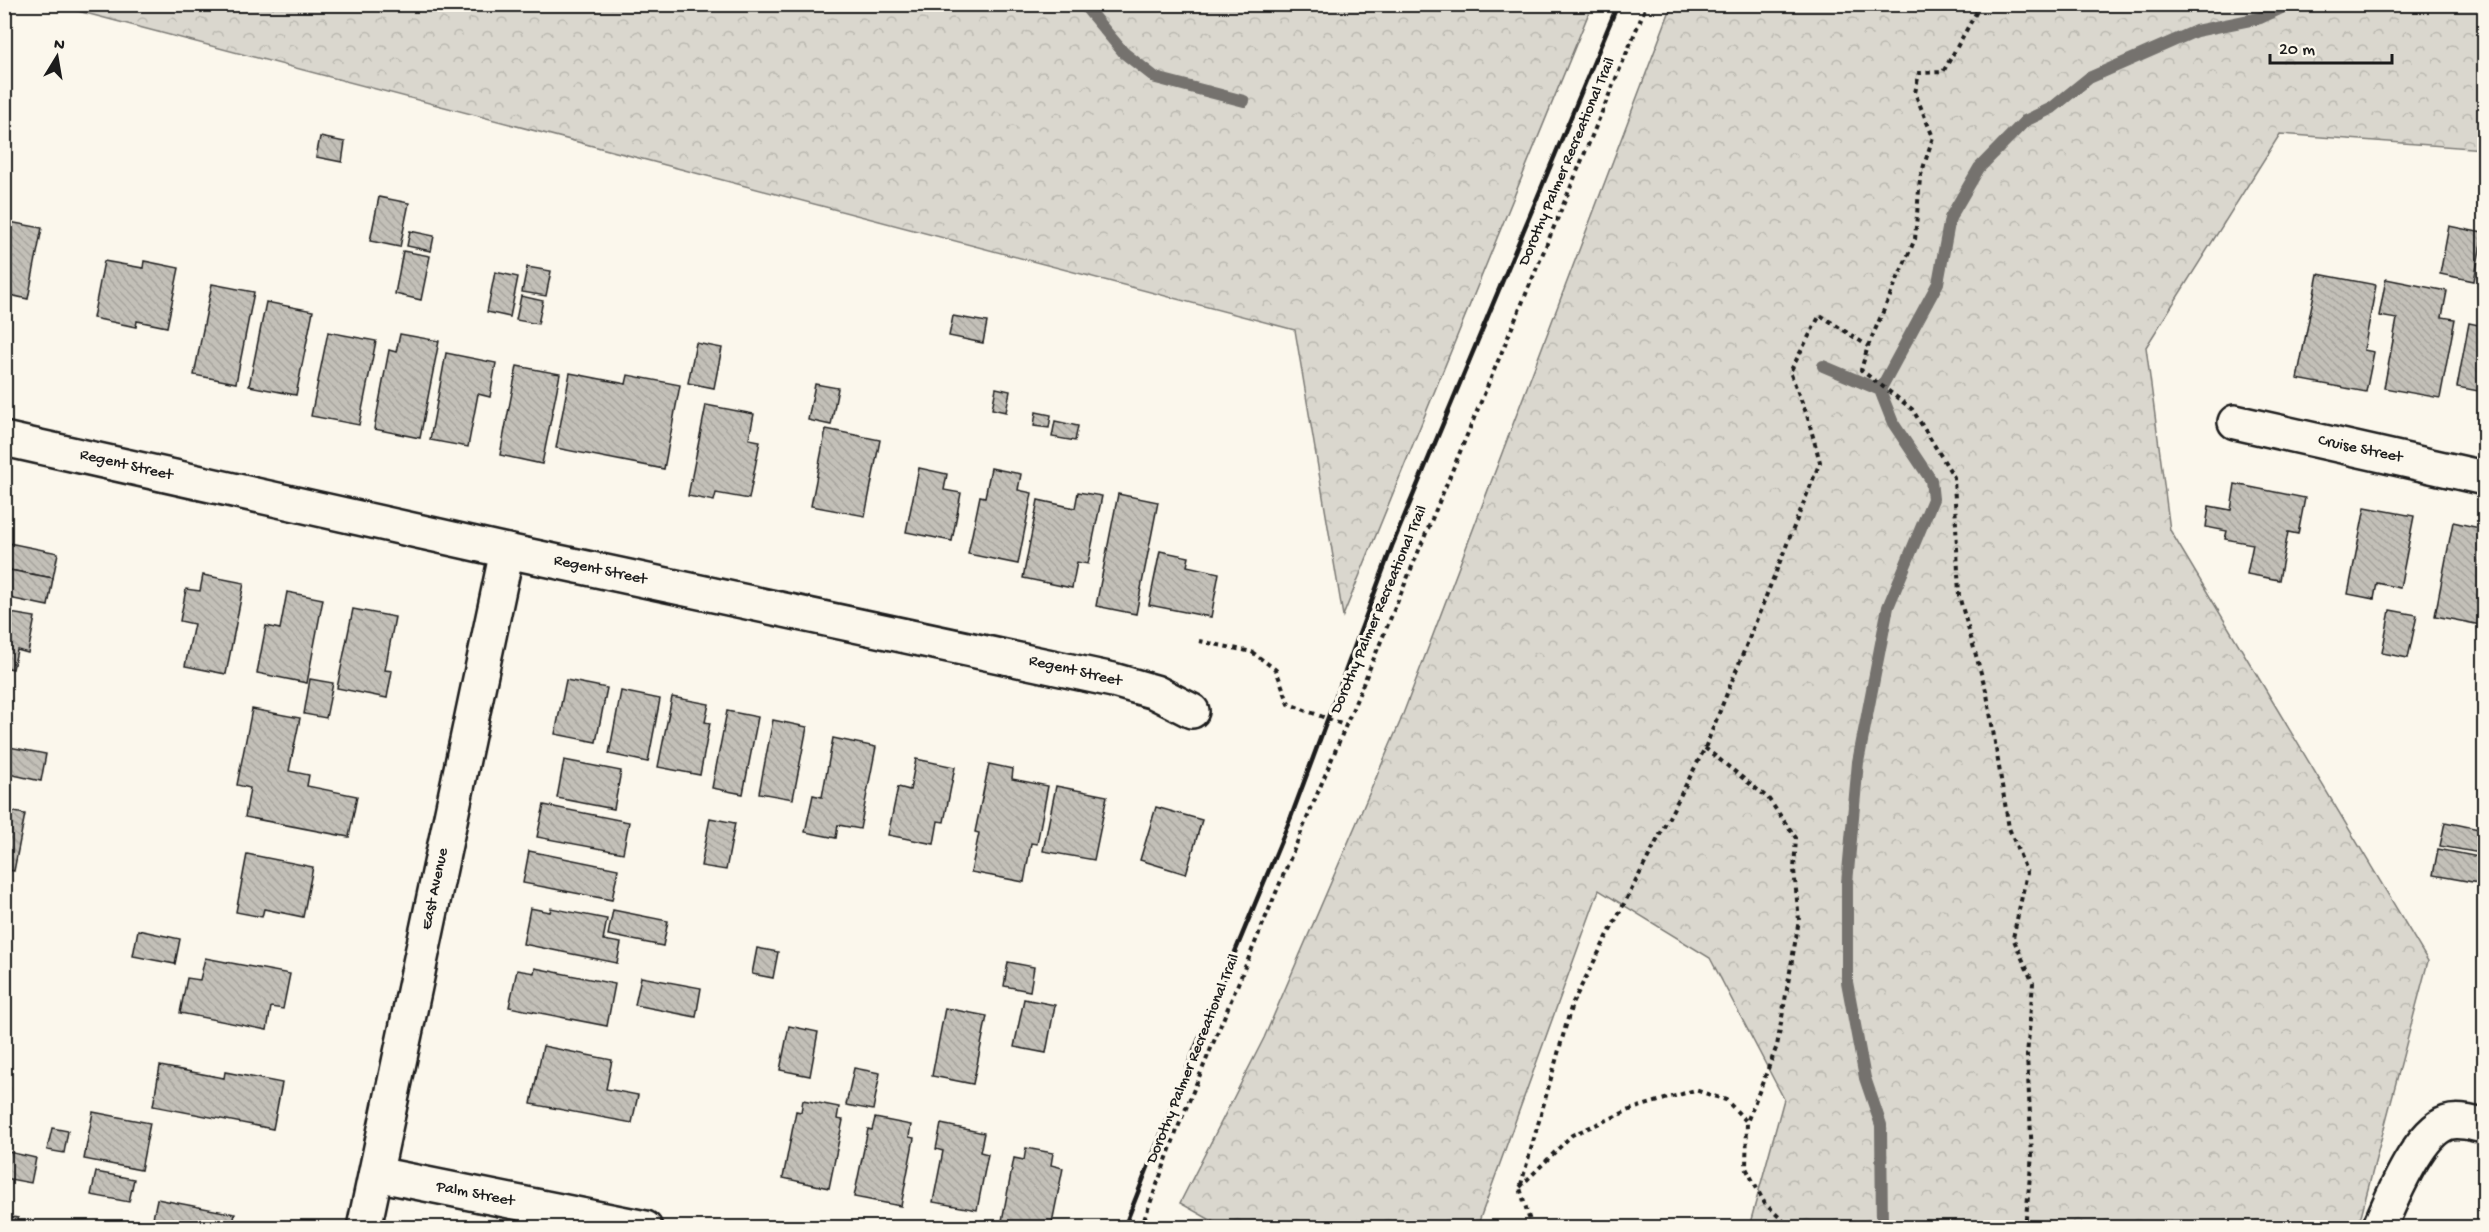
<svg xmlns="http://www.w3.org/2000/svg" width="2489" height="1232" font-family="'Gochi Hand',sans-serif">
	<style>
		.forest { fill: url(#forest-crowns); stroke: #7b7a75; stroke-width: 1.5 }
		.lines { fill: none; stroke-linecap: round; stroke-linejoin: round }
		.stream { stroke: #74726e; stroke-width: 12 }
		.building { fill: url(#building-back-hatch); stroke: #1c1c1c; stroke-width: 1.5 }
		.minor-casing { stroke: #1c1c1c; stroke-width: 38 }
		.path { stroke: #1c1c1c; stroke-width: 4; stroke-dasharray: 4.5 4.5; stroke-linecap: butt }
		.minor { stroke: #fbf7ec; stroke-width: 33 }
		.rail { stroke: #1c1c1c; stroke-width: 4.5 }
		.labels { text-anchor: middle; dominant-baseline: central; stroke-width: 6; stroke-linejoin: round; paint-order: stroke }
		.street-label { font-size: 16px; fill: #1c1c1c; stroke: #fbf7ec }
	</style>
	<defs>
		<pattern id="forest-crowns" width="20" height="18" patternUnits="userSpaceOnUse" patternTransform="scale(1.5)"><rect width="20" height="18" fill="#dad7ce"/><path d="M2 6a3 3 0 1 1 6 0M12 15a3 3 0 1 1 6 0" fill="none" stroke="#bab8b0"/></pattern>
		<pattern id="building-back-hatch" width="6" height="6" patternUnits="userSpaceOnUse" patternTransform="scale(1.5)"><rect width="6" height="6" fill="#c3c0b8"/><path d="M-1 5l2 2M0 0l6 6M5-1l2 2" fill="none" stroke="#a7a49e"/></pattern>
	</defs>
	<rect width="100%" height="100%" fill="#fbf7ec"/>
	<filter id="ink" filterUnits="userSpaceOnUse"><feTurbulence type="fractalNoise" baseFrequency=".0167" numOctaves="2"/><feDisplacementMap in="SourceGraphic" scale="12" xChannelSelector="R" yChannelSelector="G"/><feConvolveMatrix kernelMatrix="1 2 1 2 8 2 1 2 1" color-interpolation-filters="sRGB"/></filter>
	<g filter="url(#ink)">
		<g class="forest">
			<path d="M55,5L1592,4V5L1343,616L1295,330Z"/>
			<path d="M1672,5H2484V149L2280,134L2146,347L2170,530L2428,961L2358,1227H1749L1784,1099L1710,958L1599,890L1477,1227H1223L1180,1203L1264,1038L1400,722Z"/>
		</g>
		<g class="lines">
			<g class="stream">
				<path d="M1083,4L1124,53L1156,78L1244,101"/>
				<path d="M1823,366L1880,390L1893,423L1931,480L1933,499L1888,607L1858,762L1847,883V982L1865,1078L1881,1125L1882,1228"/>
				<path d="M1880,390L1938,283L1950,218L1979,168L2025,121L2052,108L2089,78L2196,31L2260,18L2290,4"/>
			</g>
		</g>
		<g class="building">
			<path d="M320,137L345,142L342,162L316,157Z"/>
			<path d="M379,197L409,203L400,247L370,241Z"/>
			<path d="M4,221L42,228L28,299L5,294L4,297Z"/>
			<path d="M2449,226L2483,233L2474,281L2440,274Z"/>
			<path d="M410,231L434,236L431,251L407,246Z"/>
			<path d="M403,251L430,256L421,300L395,294Z"/>
			<path d="M104,261L143,268L144,261L179,268L167,327L137,321L136,327L93,318Z"/>
			<path d="M527,267L551,271L546,296L522,292Z"/>
			<path d="M495,272L518,277L510,317L487,312Z"/>
			<path d="M2318,274L2376,285L2364,350L2374,352L2366,392L2297,379Z"/>
			<path d="M2386,279L2447,291L2442,317L2455,319L2440,398L2384,388L2397,319L2379,316Z"/>
			<path d="M212,284L254,292L236,383L194,375Z"/>
			<path d="M521,296L543,301L538,324L516,320Z"/>
			<path d="M266,302L313,311L296,395L249,386Z"/>
			<path d="M953,316L987,322L983,343L949,336Z"/>
			<path d="M2469,323L2484,326V400H2483L2484,392L2457,387Z"/>
			<path d="M328,332L376,341L359,425L311,416Z"/>
			<path d="M400,334L439,341L420,438L374,429L389,350L396,352Z"/>
			<path d="M696,343L722,348L714,388L688,383Z"/>
			<path d="M446,353L496,363L490,397L478,394L468,447L430,440Z"/>
			<path d="M517,366L560,374L542,464L500,455Z"/>
			<path d="M570,373L626,384L628,375L680,385L664,469L556,448Z"/>
			<path d="M815,384L838,388L831,425L808,420Z"/>
			<path d="M996,388L1010,391L1006,412L992,409Z"/>
			<path d="M706,405L754,414L749,439L760,441L749,499L716,493L714,501L688,496Z"/>
			<path d="M1036,412L1051,415L1049,428L1034,426Z"/>
			<path d="M1055,421L1078,426L1075,441L1052,437Z"/>
			<path d="M826,429L880,440L865,516L811,506Z"/>
			<path d="M919,468L947,474L944,490L961,493L952,541L906,532Z"/>
			<path d="M991,468L1021,474L1018,490L1032,493L1018,564L968,554L980,496L985,497Z"/>
			<path d="M2235,484L2305,498L2298,534L2288,532L2279,580L2247,574L2253,544L2225,539L2227,531L2206,527L2209,506L2231,510Z"/>
			<path d="M1078,492L1102,496L1088,564L1077,562L1072,588L1023,578L1038,500L1075,508Z"/>
			<path d="M1118,494L1158,502L1136,614L1096,606Z"/>
			<path d="M2365,507L2414,516L2400,588L2377,583L2374,599L2348,594Z"/>
			<path d="M2453,522L2484,529V606L2481,625L2435,616Z"/>
			<path d="M4,542L58,553L53,578L4,569Z"/>
			<path d="M1160,551L1189,557L1187,566L1219,573L1211,617L1149,605Z"/>
			<path d="M4,569L53,578L48,606L4,597Z"/>
			<path d="M203,575L244,583L226,674L185,666L194,624L180,621L186,589L200,591Z"/>
			<path d="M287,592L323,599L307,683L257,673L266,626L280,629Z"/>
			<path d="M353,609L395,617L385,670L392,671L387,698L337,688Z"/>
			<path d="M2390,610L2417,615L2408,658L2382,653Z"/>
			<path d="M4,612L35,617L28,653L17,650L13,669L4,667Z"/>
			<path d="M310,679L333,683L326,718L304,714Z"/>
			<path d="M566,680L607,688L596,742L555,734Z"/>
			<path d="M621,691L660,699L648,762L609,754Z"/>
			<path d="M672,697L709,704L705,722L710,723L700,775L658,767Z"/>
			<path d="M252,709L300,718L289,771L309,775L307,786L357,796L349,837L245,817L250,788L237,785Z"/>
			<path d="M727,711L758,717L743,794L712,788Z"/>
			<path d="M773,720L807,727L793,799L759,793Z"/>
			<path d="M833,738L876,747L860,829L838,825L836,838L805,832L813,795L822,797Z"/>
			<path d="M4,746L46,754L41,781L4,773Z"/>
			<path d="M916,759L955,767L944,822L938,821L934,844L888,835L898,787L910,790Z"/>
			<path d="M564,760L621,771L614,809L557,798Z"/>
			<path d="M989,764L1013,769L1012,779L1048,786L1037,844L1031,843L1024,882L971,872L979,833L975,832Z"/>
			<path d="M1056,786L1107,796L1094,860L1043,851Z"/>
			<path d="M544,805L629,822L623,853L537,837Z"/>
			<path d="M1156,807L1202,820L1186,874L1140,860Z"/>
			<path d="M4,810L25,814L14,871L4,869Z"/>
			<path d="M710,818L735,823L726,870L701,866Z"/>
			<path d="M2445,822L2484,830L2480,853L2440,846Z"/>
			<path d="M2438,849L2484,858V884L2433,875Z"/>
			<path d="M529,851L618,869L612,900L523,883Z"/>
			<path d="M247,854L313,867L303,917L264,909L262,917L236,912Z"/>
			<path d="M530,908L550,912L551,908L607,919L603,940L621,943L617,963L523,944Z"/>
			<path d="M613,910L668,921L663,946L608,935Z"/>
			<path d="M138,930L180,939L175,964L133,956Z"/>
			<path d="M757,948L778,952L773,978L752,974Z"/>
			<path d="M205,958L290,974L283,1009L271,1007L267,1030L180,1013L187,978L200,980Z"/>
			<path d="M1008,962L1034,967L1030,991L1004,986Z"/>
			<path d="M535,968L615,984L607,1026L509,1007L517,970L534,973Z"/>
			<path d="M641,977L701,988L696,1017L635,1005Z"/>
			<path d="M1024,999L1055,1005L1046,1053L1014,1047Z"/>
			<path d="M945,1008L987,1016L973,1084L932,1076Z"/>
			<path d="M789,1026L818,1032L810,1076L780,1070Z"/>
			<path d="M543,1046L612,1060L606,1089L638,1095L632,1123L531,1104Z"/>
			<path d="M160,1066L224,1078L225,1072L282,1083L273,1129L153,1106Z"/>
			<path d="M854,1068L880,1073L873,1110L846,1105Z"/>
			<path d="M4,1087L10,1088L5,1113H4Z"/>
			<path d="M803,1100L839,1107L837,1119L843,1120L829,1188L783,1178L796,1111L801,1112Z"/>
			<path d="M93,1112L150,1123L141,1170L84,1159Z"/>
			<path d="M875,1118L911,1125L909,1137L914,1138L901,1206L854,1197L868,1129L872,1130Z"/>
			<path d="M941,1124L984,1133L980,1152L988,1154L977,1210L933,1202L943,1151L936,1149Z"/>
			<path d="M52,1128L68,1131L64,1153L47,1150Z"/>
			<path d="M1026,1148L1053,1153L1051,1165L1063,1168L1051,1228L1001,1226L1014,1158L1024,1160Z"/>
			<path d="M4,1151L36,1158L31,1183L4,1178Z"/>
			<path d="M96,1172L134,1179L129,1202L91,1195Z"/>
			<path d="M157,1199L235,1214L232,1228H151Z"/>
			<path d="M4,1216L18,1218L16,1228H4Z"/>
		</g>
		<g class="lines">
			<defs>
				<g id="minor">
					<path d="M2235,422L2484,478"/>
					<path d="M4,439L507,551L1113,680L1155,692L1192,711"/>
					<path d="M376,1174L645,1228"/>
					<path d="M364,1228L507,551"/>
					<path d="M2379,1228C2391,1200 2418,1133 2447,1123C2459,1119 2473,1124 2484,1126"/>
				</g>
			</defs>
			<use href="#minor" class="minor-casing"/>
			<g class="path">
				<path d="M1981,4L1943,72L1919,73L1915,93L1933,137L1920,178L1915,239L1868,346L1861,370L1912,409L1954,477L1959,596L1987,694L2009,828L2027,873L2013,938L2033,983L2027,1056L2032,1155L2025,1228"/>
				<path d="M1199,641L1252,652L1276,670L1289,704L1344,725"/>
				<path d="M1705,748L1768,798L1796,838L1794,870L1799,920L1777,1046L1747,1122L1746,1168L1765,1204L1791,1228"/>
				<path d="M1520,1187L1572,1135L1632,1109L1695,1090L1726,1100L1747,1122"/>
				<path d="M1141,1228L1179,1125L1647,4"/>
				<path d="M1532,1228L1520,1188L1572,1004L1705,748L1820,462L1807,415L1790,372L1820,315L1868,346"/>
			</g>
			<use href="#minor" class="minor"/>
			<path class="rail" d="M1124,1228L1187,1068L1291,817L1392,546L1618,4"/>
		</g>
	</g>
	<g class="labels">
		<g class="street-label">
			<text transform="translate(1568 162) rotate(-67)">Dorothy Palmer Recreational Trail</text>
			<text transform="translate(2360 450) rotate(12)">Cruise Street</text>
			<text transform="translate(126 466) rotate(13)">Regent Street</text>
			<text transform="translate(600 571) rotate(12)">Regent Street</text>
			<text transform="translate(1380 610) rotate(-67)">Dorothy Palmer Recreational Trail</text>
			<text transform="translate(1075 672) rotate(13)">Regent Street</text>
			<text transform="translate(436 889) rotate(-78)">East Avenue</text>
			<text transform="translate(1194 1059) rotate(-68)">Dorothy Palmer Recreational Trail</text>
			<text transform="translate(475 1195) rotate(11)">Palm Street</text>
		</g>
	</g>
	<rect width="2489" height="1232" fill="none" stroke="#fbf7ec" stroke-width="24"/>
	<rect x="12" y="12" width="2465" height="1208" fill="none" stroke="#1c1c1c" stroke-width="2" filter="url(#ink)"/>
	<g transform="translate(57 57) rotate(11)" stroke="#fbf7ec" stroke-width="4.5" paint-order="stroke">
	<path d="M0-4.5L10 22L0 15L-10 22Z" fill="#1c1c1c"/>
	<text y="-9" font-size="16" font-weight="bold" text-anchor="middle" fill="#1c1c1c">N</text>
	</g>
	<path d="M2270 54v9h122v-9" fill="none" stroke="#1c1c1c" stroke-width="3"/>
	<text x="2279" y="54" font-size="18" fill="#1c1c1c" stroke="#fbf7ec" stroke-width="4.5" paint-order="stroke">20 m</text>
</svg>
